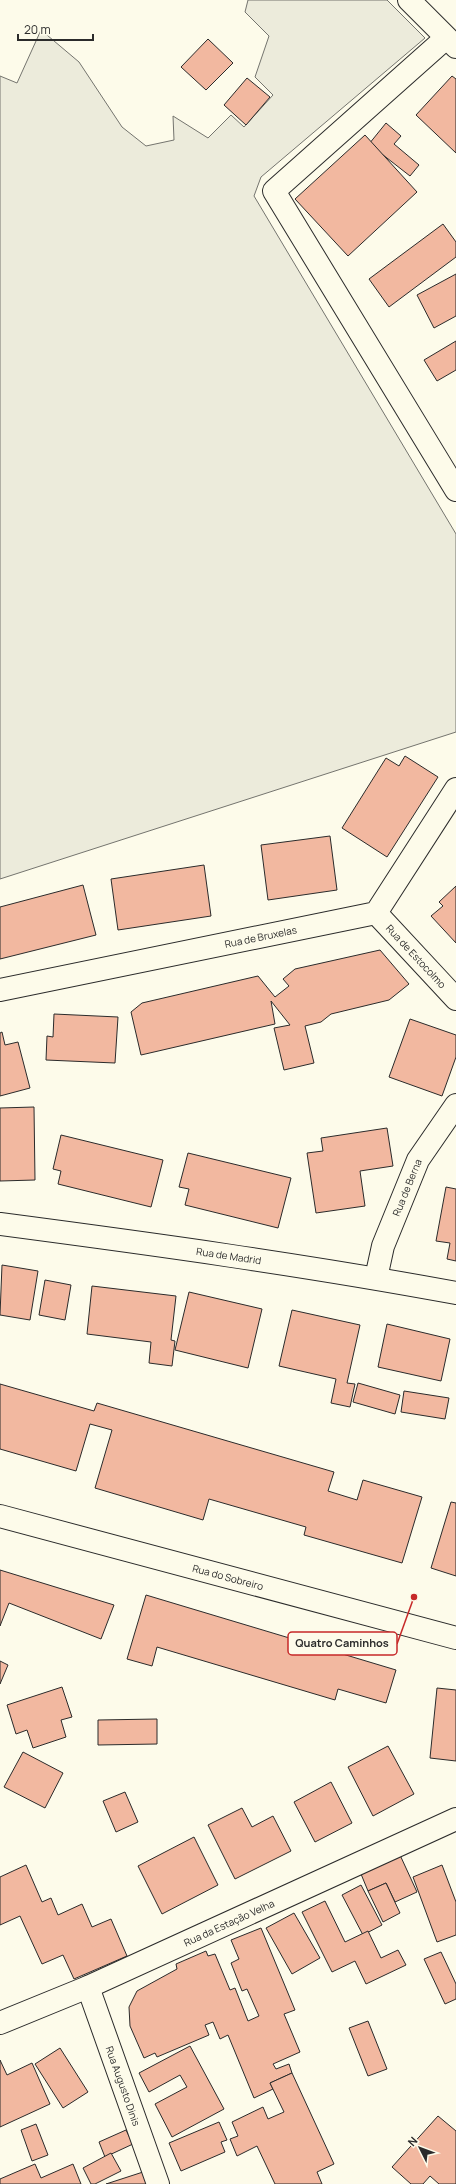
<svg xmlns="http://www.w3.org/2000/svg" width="456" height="2184" font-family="Manrope,sans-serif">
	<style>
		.green { fill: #ecebdb; stroke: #74746e }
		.building { fill: #f2b8a0; stroke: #2b2b2b }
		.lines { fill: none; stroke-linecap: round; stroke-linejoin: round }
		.street-casing { stroke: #2b2b2b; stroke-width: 24 }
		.secondary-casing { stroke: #2b2b2b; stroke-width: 24 }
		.primary-casing { stroke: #2b2b2b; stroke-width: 24 }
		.street { stroke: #fdfbea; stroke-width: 22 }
		.secondary { stroke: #fdfbea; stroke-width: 22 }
		.primary { stroke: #fdfbea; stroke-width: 22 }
		.labels { text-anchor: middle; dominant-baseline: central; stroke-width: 3; stroke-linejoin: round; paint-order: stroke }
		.street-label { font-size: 10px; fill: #2b2b2b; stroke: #fdfbea }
		.leader { fill: none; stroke: #c62828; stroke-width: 1.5 }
		.callout-dot { fill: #c62828; stroke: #fdfbea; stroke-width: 1.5 }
		.callout { fill: #fdfbea; stroke: #c62828; stroke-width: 1.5 }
		.callout-label { font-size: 11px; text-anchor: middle; font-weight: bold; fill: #2b2b2b }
	</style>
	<rect width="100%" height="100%" fill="#fdfbea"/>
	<path class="green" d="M248,0H387L425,38L261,177L254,196L456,534V732L0,879V76L17,83L41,30L79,62L122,127L146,146L174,140L173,116L208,138L231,115L244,127L273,95L255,77L269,36L245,12Z"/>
	<g class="building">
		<path d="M208,39L233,63L206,90L181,67Z"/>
		<path d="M452,76L456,79V153L416,115Z"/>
		<path d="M247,78L270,97L246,125L224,105Z"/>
		<path d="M386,123L401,136L394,144L419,165L410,176L369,144Z"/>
		<path d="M365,135L417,192L348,256L295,199Z"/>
		<path d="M443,224L456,242V257L389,307L369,279Z"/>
		<path d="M456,274V316L434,328L417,295Z"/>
		<path d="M456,341V370L437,381L424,360Z"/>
		<path d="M405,756L438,777L387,857L342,828L386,758L399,766Z"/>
		<path d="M330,836L337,890L268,900L261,845Z"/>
		<path d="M204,865L211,916L118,930L111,879Z"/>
		<path d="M83,885L96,935L0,959V907Z"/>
		<path d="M456,886V943L431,916L443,906L439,902Z"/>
		<path d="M380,950L409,984L389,1000L331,1014L321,1022L305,1026L314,1063L284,1070L274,1028L290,1025L271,1001L275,1024L141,1055L131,1012L142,1003L258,976L275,997L289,986L283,979L295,969Z"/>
		<path d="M54,1014L118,1017L115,1063L46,1060L47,1036L53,1037Z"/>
		<path d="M410,1019L456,1035V1057L442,1096L389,1077Z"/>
		<path d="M2,1032L5,1045L18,1042L30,1088L0,1096V1033Z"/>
		<path d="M34,1107L35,1180L0,1181V1108Z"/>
		<path d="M387,1128L393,1166L360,1171L365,1206L316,1213L307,1153L323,1151L321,1138Z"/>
		<path d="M61,1135L163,1160L151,1207L58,1184L61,1171L53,1169Z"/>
		<path d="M188,1153L291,1178L278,1228L185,1205L189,1189L179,1187Z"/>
		<path d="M446,1187L456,1189V1261L447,1259L450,1243L436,1241Z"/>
		<path d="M2,1265L38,1271L30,1320L0,1315Z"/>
		<path d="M45,1280L71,1285L65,1320L39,1315Z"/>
		<path d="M92,1286L176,1296L171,1340L175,1341L172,1366L149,1363L151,1342L87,1334Z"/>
		<path d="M189,1292L262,1309L248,1368L175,1350Z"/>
		<path d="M292,1310L360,1325L347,1383L355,1384L350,1407L331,1403L336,1379L279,1366Z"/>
		<path d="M387,1324L450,1339L441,1381L378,1367Z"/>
		<path d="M358,1383L400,1395L395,1414L353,1402Z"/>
		<path d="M0,1384L94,1411L97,1403L334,1472L328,1491L357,1500L363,1480L422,1497L402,1563L304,1535L306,1527L209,1499L203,1520L95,1488L112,1430L90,1424L76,1471L0,1449Z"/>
		<path d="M404,1391L449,1398L445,1419L401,1412Z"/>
		<path d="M451,1502L456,1503V1576L431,1568Z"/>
		<path d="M0,1570L114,1605L101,1639L9,1603L0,1626Z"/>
		<path d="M146,1595L396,1670L386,1703L338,1689L335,1700L157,1647L152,1666L127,1659Z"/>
		<path d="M0,1661L8,1665L0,1684Z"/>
		<path d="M62,1687L72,1717L61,1720L66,1737L33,1748L27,1730L16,1734L7,1705Z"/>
		<path d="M437,1688L456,1690V1761L430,1758Z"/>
		<path d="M157,1719V1744L98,1745V1720Z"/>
		<path d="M388,1746L414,1794L373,1816L348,1767Z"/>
		<path d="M23,1752L63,1773L45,1808L4,1787Z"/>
		<path d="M331,1782L352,1823L315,1842L294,1802Z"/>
		<path d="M125,1792L138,1822L116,1832L103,1801Z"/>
		<path d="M242,1808L252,1827L273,1816L291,1851L235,1879L208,1825Z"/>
		<path d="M194,1837L218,1885L162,1914L138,1866Z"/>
		<path d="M400,1855L417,1892L395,1902L386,1883L368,1891L361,1874Z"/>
		<path d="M26,1865L42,1902L51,1898L58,1915L82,1904L92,1927L111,1919L127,1956L74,1979L63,1955L42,1964L20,1916L0,1925V1877Z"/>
		<path d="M442,1865L456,1902V1935L437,1942L413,1877Z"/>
		<path d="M386,1883L400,1913L383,1922L368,1891Z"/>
		<path d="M361,1885L382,1925L363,1935L342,1895Z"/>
		<path d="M325,1901L345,1942L368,1931L381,1958L398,1950L406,1965L366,1984L355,1961L332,1972L302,1912Z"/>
		<path d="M294,1913L320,1958L292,1974L266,1928Z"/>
		<path d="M261,1928L295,2010L284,2014L300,2052L273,2064L276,2069L289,2064L292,2073L270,2083L273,2089L254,2098L228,2035L220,2039L213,2022L205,2025L209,2035L157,2057L155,2053L144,2058L130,2026L129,2007L137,1991L177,1969L176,1964L206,1951L208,1956L215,1954L230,1990L235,1988L248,2021L259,2016L247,1989L242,1991L231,1963L239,1959L231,1940Z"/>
		<path d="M441,1952L456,1984V1999L445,2004L424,1959Z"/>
		<path d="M368,2021L387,2069L368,2076L349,2028Z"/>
		<path d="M190,2046L224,2109L172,2137L155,2104L187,2087L180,2075L149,2092L139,2073Z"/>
		<path d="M60,2048L88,2092L63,2108L35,2064Z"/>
		<path d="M0,2060L7,2075L32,2063L50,2104L0,2127Z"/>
		<path d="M292,2073L334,2164L317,2172L322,2184H275L257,2146L237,2156L230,2139L238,2136L232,2122L263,2107L268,2119L284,2112L270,2083Z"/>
		<path d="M438,2116L456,2131V2184H439L430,2176L423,2184H411L392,2167Z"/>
		<path d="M219,2122L227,2140L221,2142L225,2152L181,2171L169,2143Z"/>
		<path d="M36,2124L48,2155L32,2161L21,2130Z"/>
		<path d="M126,2130L133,2144L105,2157L99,2142Z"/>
		<path d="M111,2153L121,2171L95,2184H91L83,2168Z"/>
		<path d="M35,2164L41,2178L73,2164L81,2184H0V2179Z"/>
		<path d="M143,2172L147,2184H106Z"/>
	</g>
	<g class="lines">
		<defs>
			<g id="street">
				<path d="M409,0L456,47"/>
				<path d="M446,38L274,191L456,490"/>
				<path id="s1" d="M376,913L456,999"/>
				<path id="s2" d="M0,990L376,913L456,789"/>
				<path id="s3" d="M0,1224C152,1244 305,1265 456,1293"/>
				<path id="s4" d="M376,1278L383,1246L418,1160L456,1105"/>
				<path id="s5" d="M88,1987L158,2184"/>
			</g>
			<g id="secondary">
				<path id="s6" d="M0,2023L88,1987L456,1819"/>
			</g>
			<g id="primary">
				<path id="s7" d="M0,1516L456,1638"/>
			</g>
		</defs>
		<use href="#street" class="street-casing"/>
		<use href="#secondary" class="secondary-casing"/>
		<use href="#primary" class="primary-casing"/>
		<use href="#street" class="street"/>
		<use href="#secondary" class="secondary"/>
		<use href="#primary" class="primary"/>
	</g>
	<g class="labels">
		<g class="street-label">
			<text stroke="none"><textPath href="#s2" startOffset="266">Rua de Bruxelas</textPath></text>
			<text stroke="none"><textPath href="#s1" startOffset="59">Rua de Estocolmo</textPath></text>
			<text stroke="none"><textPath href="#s4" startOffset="96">Rua de Berna</textPath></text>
			<text stroke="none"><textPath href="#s3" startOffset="231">Rua de Madrid</textPath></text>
			<text stroke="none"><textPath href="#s7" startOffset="236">Rua do Sobreiro</textPath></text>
			<text stroke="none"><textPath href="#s6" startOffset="250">Rua da Estação Velha</textPath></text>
			<text stroke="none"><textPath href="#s5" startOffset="105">Rua Augusto Dinis</textPath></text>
		</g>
	</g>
	<path class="leader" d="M414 1597L397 1644"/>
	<circle class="callout-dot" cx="414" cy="1597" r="4"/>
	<rect class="callout" x="288" y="1632" width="109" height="23" rx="4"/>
	<g class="callout-label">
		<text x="342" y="1647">Quatro Caminhos</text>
	</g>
	<g transform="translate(420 2148) rotate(312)" stroke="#fdfbea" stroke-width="3" paint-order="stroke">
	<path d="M0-3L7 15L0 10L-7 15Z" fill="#2b2b2b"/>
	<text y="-6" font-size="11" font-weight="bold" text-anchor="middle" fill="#2b2b2b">N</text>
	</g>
	<path d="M18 34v6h75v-6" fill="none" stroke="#2b2b2b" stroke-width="2"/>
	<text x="24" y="34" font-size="12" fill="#2b2b2b" stroke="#fdfbea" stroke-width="3" paint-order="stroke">20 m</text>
</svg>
